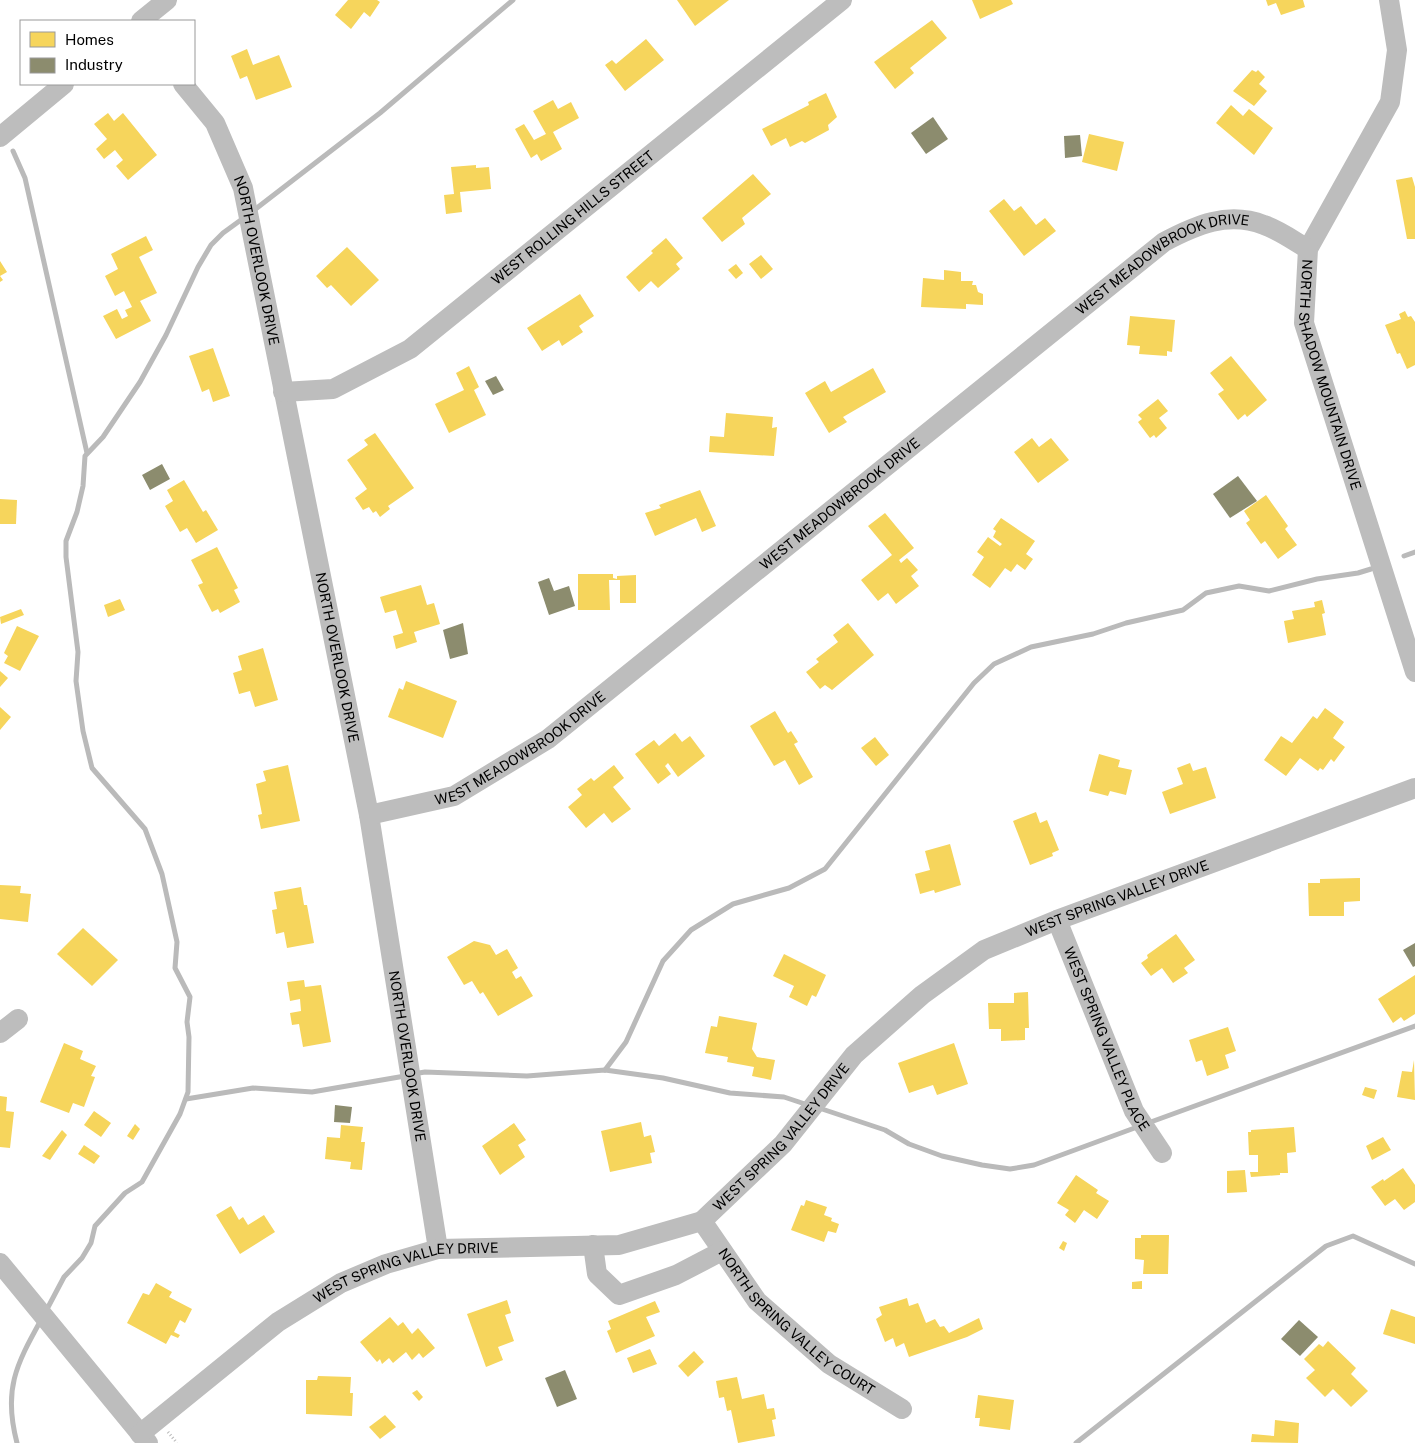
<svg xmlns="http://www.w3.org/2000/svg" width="1415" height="1443" font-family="'Public Sans',sans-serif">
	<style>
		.homes { fill: #f6d55c }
		.industry { fill: #8c8c6e }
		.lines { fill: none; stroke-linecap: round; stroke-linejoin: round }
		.stream { stroke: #bababa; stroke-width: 5 }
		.path { stroke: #b8b8b8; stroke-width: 3; stroke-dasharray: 1 2.5; stroke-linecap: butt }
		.minor { stroke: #bdbdbd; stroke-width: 20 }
		.labels { text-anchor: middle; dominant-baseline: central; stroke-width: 5; stroke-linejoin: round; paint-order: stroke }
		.street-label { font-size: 14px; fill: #000; stroke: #fff }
	</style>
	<rect width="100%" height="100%" fill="#fff"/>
	<g class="homes">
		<path d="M348,0H377L380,2L370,17L364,12L351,29L335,15Z"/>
		<path d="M677,0H729L695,26Z"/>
		<path d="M972,0H1011L1013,4L980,19Z"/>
		<path d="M1266,0H1303L1305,7L1281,15L1276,3L1268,6Z"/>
		<path d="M932,20L947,38L910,68L914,73L895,89L874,62Z"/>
		<path d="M646,39L664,60L625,91L605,65L612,60L616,64Z"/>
		<path d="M247,49L253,65L279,55L292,87L256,100L247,76L240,79L231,56Z"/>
		<path d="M1252,70L1256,72L1258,70L1265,77L1259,84L1267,91L1254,106L1233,91Z"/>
		<path d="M826,93L837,117L828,125L829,130L805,143L802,141L790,147L786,138L771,146L762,129L809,105L808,102Z"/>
		<path d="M553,100L558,109L571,102L579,118L553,132L562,149L541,161L537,154L531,158L515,129L524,124L534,140L546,134L533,111Z"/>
		<path d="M1231,105L1243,116L1249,109L1273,128L1254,155L1216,123Z"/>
		<path d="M108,113L114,121L123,113L157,155L128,180L116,166L123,160L115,150L104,159L96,149L107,139L94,124Z"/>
		<path d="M1089,134L1124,142L1117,171L1082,162Z"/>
		<path d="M476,165V168L489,167L491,189L460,192L462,212L446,214L444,195L454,194L451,167Z"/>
		<path d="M753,174L771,194L742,218L745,224L722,242L702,218Z"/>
		<path d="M1412,177L1415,187V239H1407L1396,180Z"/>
		<path d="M1004,199L1014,211L1021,206L1036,225L1045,218L1056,231L1024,256L989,211Z"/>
		<path d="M146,236L153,250L139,257L157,293L140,301L151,321L116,339L103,316L117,309L122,319L128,316L125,310L132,307L124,291L115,296L105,276L118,269L111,254Z"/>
		<path d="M666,238L683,258L676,264L680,269L658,288L651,281L639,292L626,277L653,253L651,251Z"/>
		<path d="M347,247L379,280L351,306L331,285L327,288L316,276Z"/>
		<path d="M761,255L773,269L761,279L749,264Z"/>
		<path d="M0,261L7,272L0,276L3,280L0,282Z"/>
		<path d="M736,264L743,273L736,279L728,270Z"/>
		<path d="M944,270L961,272V281H973L972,285H976L978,292L983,294V305L966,304V309L921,307L923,278L944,280Z"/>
		<path d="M580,294L594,316L579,326L583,332L562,346L559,340L542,351L527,328Z"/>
		<path d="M1405,311L1408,317L1411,316L1415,322V365L1407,369L1400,353L1397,354L1385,325L1401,319L1399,314Z"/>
		<path d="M1130,316L1175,320L1172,352L1167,351V356L1139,354L1140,346L1127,345Z"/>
		<path d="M213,348L230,396L213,402L209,389L202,392L189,356Z"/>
		<path d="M1231,356L1267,400L1247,417L1245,414L1238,420L1218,394L1224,390L1210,373Z"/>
		<path d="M469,366L479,387L474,390L486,415L449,433L435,404L464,390L456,373Z"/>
		<path d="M873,368L886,392L843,417L847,422L829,433L805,393L825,381L831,392Z"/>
		<path d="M1158,399L1168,411L1159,418L1167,428L1156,438L1154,435L1150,438L1138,422L1142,419L1138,415Z"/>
		<path d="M726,413L773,417L772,428L777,427L774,456L709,452L710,436L724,437Z"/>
		<path d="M375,433L414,488L388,506L390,509L380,517L376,511L373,513L369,507L363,510L355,498L367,489L347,460L368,445L364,440Z"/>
		<path d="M1032,438L1039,447L1051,438L1069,460L1038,483L1014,452Z"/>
		<path d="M184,480L203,512L206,510L218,530L196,543L187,528L180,532L165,506L173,501L167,490Z"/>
		<path d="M700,490L716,526L702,532L696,518L655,536L645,513L661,508L659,505Z"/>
		<path d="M1266,495L1288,526L1285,529L1297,545L1278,559L1265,541L1261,544L1246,523L1250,520L1244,511Z"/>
		<path d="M0,499L17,500L16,524H0Z"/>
		<path d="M885,513L914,548L899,560L901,563L907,558L918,570L911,576L919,586L896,604L888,593L878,601L861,580L892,555L868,526Z"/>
		<path d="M1001,518L1035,541L1026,554L1033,559L1025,570L1017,564L1011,572L1005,568L990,588L972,575L984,557L977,552L988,537L1000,546L1002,544L993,537L996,531L993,529Z"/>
		<path d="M217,547L238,588L234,590L240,602L220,613L218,609L212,612L198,585L203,583L191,560Z"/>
		<path d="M578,574H613V578L617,579V576L636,575V603H620V580H609L610,610H578Z"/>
		<path d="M421,585L427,605L434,603L440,624L414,632L417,642L396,649L393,636L403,633L396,610L385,613L380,597Z"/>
		<path d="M120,599L125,610L108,617L104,605Z"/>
		<path d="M1322,600L1325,613L1322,614L1326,635L1288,643L1284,621L1294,619L1292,611L1315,607L1314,602Z"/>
		<path d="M21,609L24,615L1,624L0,617Z"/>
		<path d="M848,623L874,655L832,690L825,685L820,689L806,672L819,662L816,659L838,642L833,635Z"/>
		<path d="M17,626L39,636L20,671L4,663L8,656L4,653Z"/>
		<path d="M263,648L278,700L255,707L250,691L239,694L233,673L242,670L238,656Z"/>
		<path d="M0,671L8,678L0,687Z"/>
		<path d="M406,681L457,701L443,738L388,717L399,688L403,690Z"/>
		<path d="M0,707L11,717L0,730Z"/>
		<path d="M1325,708L1344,722L1333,738L1345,747L1334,762L1331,759L1323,770L1320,768L1318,771L1300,758L1286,776L1264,760L1281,736L1292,743L1313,716L1317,719Z"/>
		<path d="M775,711L788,733L791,731L798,742L794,744L813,777L799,785L785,760L774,766L750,726Z"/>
		<path d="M675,733L682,742L690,736L705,756L678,777L668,763L665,766L671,774L658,784L635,754L654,740L659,746Z"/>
		<path d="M875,737L889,755L876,766L861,748Z"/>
		<path d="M1099,754L1120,760L1118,767L1132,770L1126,795L1110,791L1108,796L1089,791Z"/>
		<path d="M1190,763L1193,771L1206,767L1216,798L1170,814L1162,792L1183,784L1177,768Z"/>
		<path d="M288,765L300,821L261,829L258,815L262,814L256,784L266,781L263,771Z"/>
		<path d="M614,765L624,778L613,787L631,809L612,823L604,813L586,828L568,807L582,795L577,789L591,778L594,781Z"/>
		<path d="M1036,812L1040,823L1047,820L1059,850L1052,853L1053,856L1030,865L1013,821Z"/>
		<path d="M950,844L961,885L935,893L934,890L920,894L915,874L930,870L925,851Z"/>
		<path d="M1360,878V901L1344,902V916H1309L1308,883H1320V879Z"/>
		<path d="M0,885L21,886L20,893L31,894L28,922L0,919Z"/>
		<path d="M301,887L304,905H307L314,943L287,948L284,932L276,934L272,910L277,909L274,892Z"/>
		<path d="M83,928L118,960L92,986L57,954Z"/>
		<path d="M1176,934L1195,960L1184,968L1188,973L1173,983L1162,968L1151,976L1141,963L1148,958L1147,955Z"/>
		<path d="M474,941L490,945L496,955L507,949L518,968L512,972L516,979L521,976L533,996L498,1016L483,992L480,994L472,981L464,985L447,957Z"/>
		<path d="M784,954L826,975L816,997L812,995L807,1006L789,997L794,986L773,976Z"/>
		<path d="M1415,975V1014L1404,1021L1401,1017L1393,1023L1378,999Z"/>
		<path d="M304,980L305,987L321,985L331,1042L303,1047L299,1024L292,1025L290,1013L301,1011L300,999L290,1001L287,982Z"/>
		<path d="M1028,992L1029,1028H1025V1040L1001,1041V1029H989L988,1003H1014V993Z"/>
		<path d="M719,1016L757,1023L752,1049L757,1057L775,1060L771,1080L752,1076L754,1067L727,1062L728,1057L705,1053L711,1026L717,1027Z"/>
		<path d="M1228,1027L1236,1051L1225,1055L1229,1068L1207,1076L1202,1060L1196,1062L1189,1040Z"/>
		<path d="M64,1043L83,1051L80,1059L96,1066L91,1076L95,1077L84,1107L73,1103L69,1113L40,1102Z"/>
		<path d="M954,1043L968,1084L937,1095L933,1085L909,1093L898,1063Z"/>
		<path d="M1414,1060L1415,1100L1397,1097L1402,1071L1412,1072Z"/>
		<path d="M1365,1087L1377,1090L1374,1099L1362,1095Z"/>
		<path d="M0,1096L7,1097L6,1111L14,1112L10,1148L0,1147Z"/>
		<path d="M94,1111L111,1123L101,1137L84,1125Z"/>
		<path d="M641,1122L644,1137L651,1135L655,1152L650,1153L652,1163L610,1172L601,1131Z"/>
		<path d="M514,1123L526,1140L518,1145L525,1157L500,1175L482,1146Z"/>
		<path d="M135,1124L140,1129L133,1140L127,1136Z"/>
		<path d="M341,1125L363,1127L361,1142H365L362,1170L350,1169L351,1162L325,1159L327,1137L340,1138Z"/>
		<path d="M1294,1127L1296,1152L1287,1153L1288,1173H1280V1175L1251,1177L1250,1172H1258V1155H1249L1248,1132H1251V1130Z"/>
		<path d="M62,1130L67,1135L50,1160L42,1156Z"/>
		<path d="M1383,1137L1391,1150L1372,1160L1366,1146Z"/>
		<path d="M84,1145L100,1156L94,1164L78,1154Z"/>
		<path d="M1403,1168L1415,1185V1202L1404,1210L1395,1199L1385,1206L1371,1187L1383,1179L1384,1181Z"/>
		<path d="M1245,1170L1247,1192L1227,1193V1171Z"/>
		<path d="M1076,1175L1098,1190L1096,1193L1109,1201L1097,1219L1084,1210L1075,1223L1065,1215L1069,1210L1057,1203Z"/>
		<path d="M806,1200L827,1207L824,1215L832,1218L831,1221L839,1224L836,1233L828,1231L824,1242L791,1230L801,1205L804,1206Z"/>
		<path d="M231,1206L239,1220L243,1217L248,1225L264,1215L275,1232L240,1254L216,1215Z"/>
		<path d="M1141,1235H1169L1168,1274H1143L1144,1260L1135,1259V1238H1141Z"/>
		<path d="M1063,1241L1067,1243L1064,1251L1059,1248Z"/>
		<path d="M1142,1281V1289H1132V1282Z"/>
		<path d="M156,1283L172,1292L169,1297L192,1309L185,1323L180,1320L174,1332L180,1335L178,1338L171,1335L166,1344L127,1323L143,1293L149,1295Z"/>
		<path d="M907,1298L909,1306L918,1303L926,1323L935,1319L940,1327L944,1326L949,1333L979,1318L983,1329L967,1337L909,1357L904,1343L896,1347L893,1338L885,1342L876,1319L882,1315L879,1307Z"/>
		<path d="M507,1300L511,1313L505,1315L514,1341L498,1347L503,1360L486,1367L467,1314Z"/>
		<path d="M655,1301L660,1312L646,1317L655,1336L616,1353L607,1331L611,1329L608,1321Z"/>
		<path d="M1391,1309L1415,1317V1344L1383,1334Z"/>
		<path d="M390,1317L398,1326L403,1322L412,1334L418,1328L435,1348L423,1358L419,1353L412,1360L406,1352L393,1363L389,1358L382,1364L380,1359L377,1362L360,1342Z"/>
		<path d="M1328,1341L1356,1368L1351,1374L1368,1391L1351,1407L1333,1389L1325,1397L1306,1378L1315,1370L1304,1359L1319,1344L1323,1347Z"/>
		<path d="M650,1349L657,1364L633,1373L627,1358Z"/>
		<path d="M694,1351L704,1362L688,1377L678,1366Z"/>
		<path d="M318,1376L351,1377L350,1393H353L352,1416L306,1414V1380H317Z"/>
		<path d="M737,1377L742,1399L764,1394L767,1409L774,1408L776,1419L772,1420L775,1436L738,1443L731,1410L727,1411L724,1397L719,1398L716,1381Z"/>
		<path d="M417,1390L423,1397L419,1401L412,1393Z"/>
		<path d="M978,1395L1014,1400L1010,1430L979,1426L980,1418H975Z"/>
		<path d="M385,1415L396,1427L380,1439L369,1427Z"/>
		<path d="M1275,1420L1299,1423L1298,1443L1251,1442L1252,1434L1274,1436Z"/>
	</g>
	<g class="industry">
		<path d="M933,117L948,139L926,154L911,133Z"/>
		<path d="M1080,135L1082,156L1065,158L1064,136Z"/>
		<path d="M496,376L504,390L493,395L485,381Z"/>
		<path d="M162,464L170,479L150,490L142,475Z"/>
		<path d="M1238,476L1257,501L1230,518L1213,494Z"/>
		<path d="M549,578L554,591L569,586L575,606L549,615L538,582Z"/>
		<path d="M463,623L468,654L450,659L443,630Z"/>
		<path d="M1415,943V966L1413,967L1403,950Z"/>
		<path d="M335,1105L352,1107L350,1123L334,1122Z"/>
		<path d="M1299,1320L1318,1337L1300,1356L1281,1339Z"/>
		<path d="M565,1370L577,1399L557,1407L545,1378Z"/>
	</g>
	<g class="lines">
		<g class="stream">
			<path d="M13,151L25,178L87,453"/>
			<path d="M253,211L380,113L513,0"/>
			<path d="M1404,556L1415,552"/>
			<path d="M605,1070L626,1042L663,961L691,930L733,904L789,888L825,869L974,683L994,664L1031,647L1093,634L1126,623L1183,610L1206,593L1239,586L1269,591L1317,579L1358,573L1371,569"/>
			<path d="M413,1074L425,1072L527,1076L605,1070L663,1078L730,1093L784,1097L808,1105"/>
			<path d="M186,1099L253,1088L312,1092L405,1076"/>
			<path d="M819,1108L885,1130L909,1144L942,1156L982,1165L1010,1169L1034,1165L1140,1126"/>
			<path d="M1148,1123L1415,1026"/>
			<path d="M46,1311L64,1277L82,1258L91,1243L95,1226L125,1193L142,1182L180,1114L188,1092L189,1037L187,1022L190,997L175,968L177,942L162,874L145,829L92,768L83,731L76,681L78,652L66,557V541L77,512L83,486L85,456L103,437L140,382L166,335L198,267L211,245L223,233L245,217"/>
			<path d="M17,1443C3,1390 16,1365 41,1320"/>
			<path d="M1076,1443L1326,1246L1353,1236L1415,1264"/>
		</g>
		<path class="path" d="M168,1432L177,1443"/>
		<g class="minor">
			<path id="s1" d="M1389,0L1397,50L1390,102L1308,249L1304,323L1415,672"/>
			<path d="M141,21L167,0"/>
			<path id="s2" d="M183,84L215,123L243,188L369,815L438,1249"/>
			<path d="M0,137L64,84"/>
			<path id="s3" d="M283,392L333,389L410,349L842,0"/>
			<path id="s4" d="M369,815L454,796L548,739L1164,242C1196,225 1228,211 1264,225C1279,230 1294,241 1308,249"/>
			<path id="s5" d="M1057,920L1134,1111L1162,1153"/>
			<path d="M0,1033L18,1019"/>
			<path id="s6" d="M702,1221L757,1301L829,1364L902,1409"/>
			<path d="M593,1245L597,1274L619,1295L676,1275L722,1251"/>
			<path d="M0,1263L148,1443"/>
			<path id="s7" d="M140,1434L278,1322L341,1283L386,1264L438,1249L619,1245L702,1221L783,1144L854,1055L922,995L984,950L1057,920L1415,788"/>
		</g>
	</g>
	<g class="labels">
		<g class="street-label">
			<text stroke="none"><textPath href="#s3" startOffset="346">WEST ROLLING HILLS STREET</textPath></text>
			<text stroke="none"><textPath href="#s2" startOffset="195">NORTH OVERLOOK DRIVE</textPath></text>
			<text stroke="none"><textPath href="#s4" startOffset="978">WEST MEADOWBROOK DRIVE</textPath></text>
			<text stroke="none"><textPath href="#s1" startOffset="401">NORTH SHADOW MOUNTAIN DRIVE</textPath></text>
			<text stroke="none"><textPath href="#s4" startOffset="572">WEST MEADOWBROOK DRIVE</textPath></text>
			<text stroke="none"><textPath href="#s2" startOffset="600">NORTH OVERLOOK DRIVE</textPath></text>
			<text stroke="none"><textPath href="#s4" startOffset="168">WEST MEADOWBROOK DRIVE</textPath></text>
			<text stroke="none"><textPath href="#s7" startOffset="1158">WEST SPRING VALLEY DRIVE</textPath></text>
			<text stroke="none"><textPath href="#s5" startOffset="129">WEST SPRING VALLEY PLACE</textPath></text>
			<text stroke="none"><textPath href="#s2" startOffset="1005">NORTH OVERLOOK DRIVE</textPath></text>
			<text stroke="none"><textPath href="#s7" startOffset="738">WEST SPRING VALLEY DRIVE</textPath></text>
			<text stroke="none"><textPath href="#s7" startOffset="318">WEST SPRING VALLEY DRIVE</textPath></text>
			<text stroke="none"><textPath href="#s6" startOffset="140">NORTH SPRING VALLEY COURT</textPath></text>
		</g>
	</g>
	<rect x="20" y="20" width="175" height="65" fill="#ffffff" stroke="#999999"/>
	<rect x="30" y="32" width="25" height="15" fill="#f6d55c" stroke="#999999"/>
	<text x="65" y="45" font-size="15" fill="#000000">Homes</text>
	<rect x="30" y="58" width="25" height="15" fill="#8c8c6e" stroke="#999999"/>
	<text x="65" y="70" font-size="15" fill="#000000">Industry</text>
</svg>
